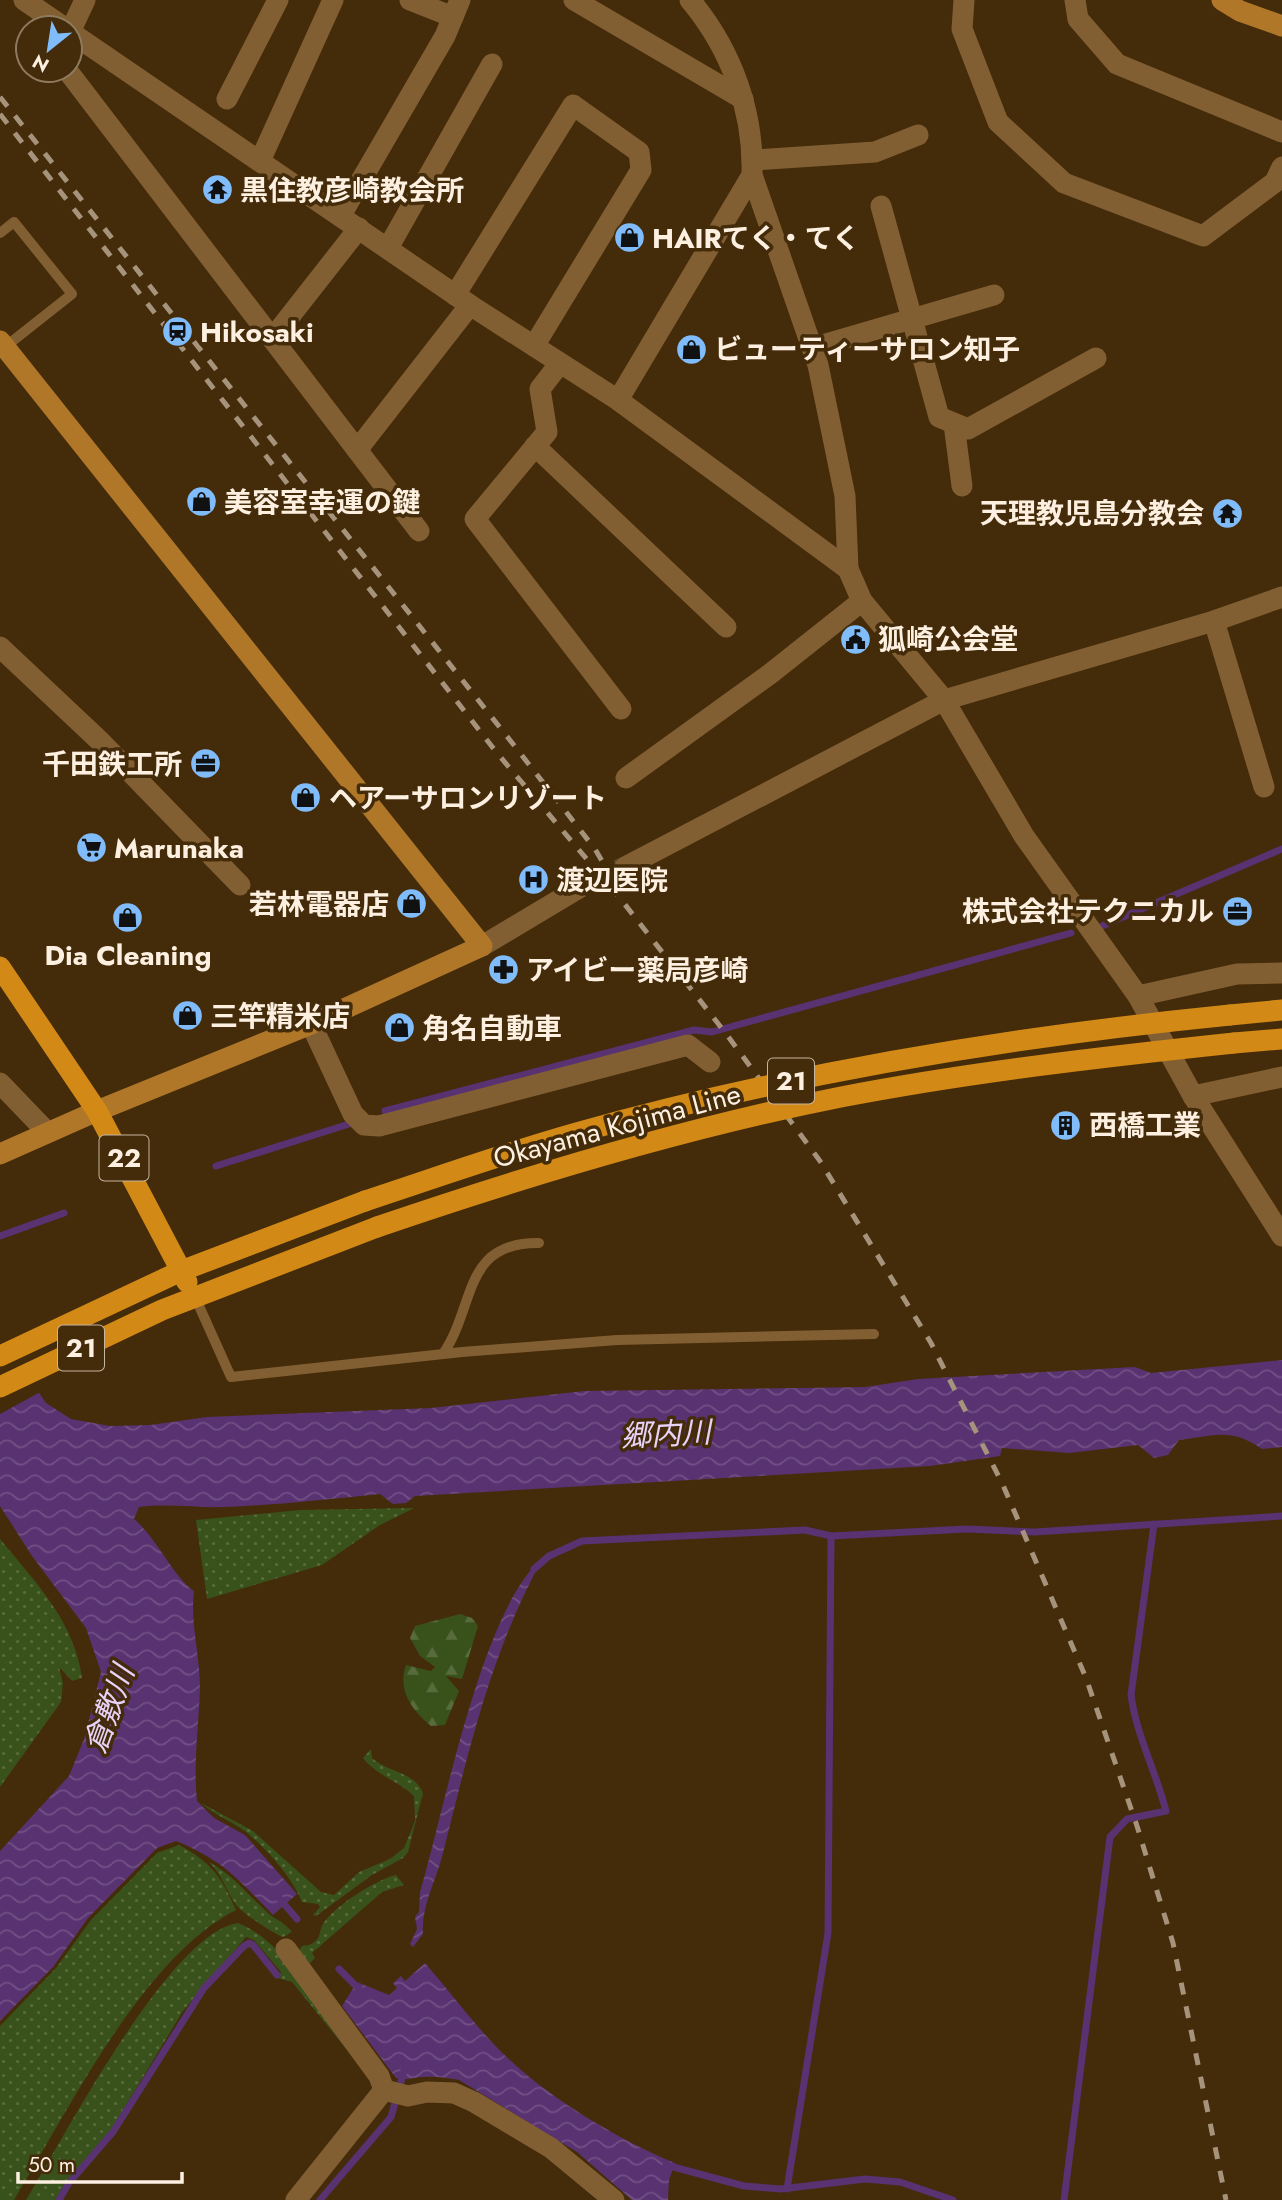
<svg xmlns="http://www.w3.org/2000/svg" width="1282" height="2200" font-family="Jost,'Noto Sans JP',sans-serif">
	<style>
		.grass { fill: url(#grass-dots) }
		.forest { fill: url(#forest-firs) }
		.water { fill: url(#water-waves) }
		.pier { fill: #442b09 }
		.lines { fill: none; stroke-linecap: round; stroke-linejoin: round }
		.stream { stroke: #583271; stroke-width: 7 }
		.street-tunnel { stroke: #604929; stroke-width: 21; stroke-dasharray: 21 10; stroke-linecap: butt }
		.lane { stroke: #825f33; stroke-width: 10 }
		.street { stroke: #825f33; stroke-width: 21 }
		.secondary { stroke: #b07729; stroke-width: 21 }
		.primary { stroke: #d28916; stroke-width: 21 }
		.rail { stroke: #a6937b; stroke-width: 5; stroke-dasharray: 12 12; stroke-linecap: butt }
		.primary-bridge { stroke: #d28916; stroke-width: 21 }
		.labels { text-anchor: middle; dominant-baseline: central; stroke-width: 7; stroke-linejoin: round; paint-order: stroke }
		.shield { fill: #442b09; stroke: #c6b5a0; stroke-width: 2 }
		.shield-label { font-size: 26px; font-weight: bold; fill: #fdf0e1 }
		.poi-label { font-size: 28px; font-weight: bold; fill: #fdf0e1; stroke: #442b09; text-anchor: start }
		.street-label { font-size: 28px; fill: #fdf0e1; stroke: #442b09 }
		.water-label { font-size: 30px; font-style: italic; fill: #e7d2f8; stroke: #442b09 }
	</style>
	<defs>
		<pattern id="grass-dots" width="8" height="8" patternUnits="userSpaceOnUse" patternTransform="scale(1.75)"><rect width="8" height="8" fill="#39521b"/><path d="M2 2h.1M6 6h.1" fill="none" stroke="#576b3c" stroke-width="1.8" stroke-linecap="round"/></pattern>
		<pattern id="forest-firs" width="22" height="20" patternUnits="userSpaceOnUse" patternTransform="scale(1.75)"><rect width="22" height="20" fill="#39521b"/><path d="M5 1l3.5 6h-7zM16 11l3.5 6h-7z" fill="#576b3c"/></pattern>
		<pattern id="water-waves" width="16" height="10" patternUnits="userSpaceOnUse" patternTransform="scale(1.75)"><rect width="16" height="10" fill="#583271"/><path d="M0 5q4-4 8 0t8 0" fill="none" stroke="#715085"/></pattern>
	</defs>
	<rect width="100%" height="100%" fill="#442b09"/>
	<g class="grass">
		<path d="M414,1508L380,1525L322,1565L207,1599L196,1520L300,1510Z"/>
		<path d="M0,1539C36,1583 74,1621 82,1678L72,1681L59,1667L63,1683L61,1702L0,1787Z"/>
		<path d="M371,1749L372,1758C388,1773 414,1771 423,1793L408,1852L403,1858L372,1875L316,1916L313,1915L320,1907L318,1904L302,1902C293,1879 270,1853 252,1837C237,1823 217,1817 201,1803L253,1831L321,1892L334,1895L359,1872L390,1859L404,1848L415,1821L414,1796C398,1781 376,1775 363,1758Z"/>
		<path d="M179,1845C212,1863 221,1876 236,1910C143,1957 68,2111 14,2200H0V2026L56,1968L91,1920L157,1853Z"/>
		<path d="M209,1862C232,1874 247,1894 267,1912C276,1921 281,1919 292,1932L283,1937C274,1934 241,1912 236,1905C226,1890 222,1875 209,1862Z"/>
		<path d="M396,1875L404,1885L382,1892L312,1953L315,1958L310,1963L297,1954L302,1946C307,1945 308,1946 313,1943C321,1938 319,1931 323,1924C333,1907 377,1879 396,1875Z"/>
		<path d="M238,1923C288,1943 322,2012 352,2056L292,1982L278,1978L281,1972L254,1940L246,1937L183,2011L108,2135L72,2174L55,2200H26C62,2141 170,1932 238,1923Z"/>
	</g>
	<path class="forest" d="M460,1614L472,1618L478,1626L462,1679L446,1676L459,1691L445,1725L431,1726C412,1711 397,1689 406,1665L431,1671L435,1667L420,1656L410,1638L415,1626Z"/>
	<g class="water">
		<path d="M0,1334L46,1403L71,1419L110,1426L150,1425L207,1417L431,1408L584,1391L865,1387L918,1379L1135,1367L1151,1373L1282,1360V1447L1262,1449C1231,1427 1213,1436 1179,1440L1168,1455L1154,1458L1138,1445L1069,1453L1002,1448L1000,1456L930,1466L415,1496L406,1503L393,1504L380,1494C329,1499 277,1505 225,1507C196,1508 168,1503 139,1507L134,1519C157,1538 174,1578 194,1591C190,1623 200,1655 200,1688C199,1725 193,1763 197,1801L214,1818L245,1835L297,1894L273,1915C237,1878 224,1861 176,1841L157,1848L88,1918L53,1967L0,2021V1851L69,1776L84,1739L101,1672L86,1628L32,1556L0,1506Z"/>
		<path d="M543,1558C491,1651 468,1754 442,1857C435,1883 421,1907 423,1934L413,1947L410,1944L417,1929L415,1917L419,1912L420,1892C444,1812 482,1607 543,1558Z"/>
		<path d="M425,1963C453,1995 479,2032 511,2061C554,2101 621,2141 675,2163L669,2180L668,2200H632L577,2152L459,2080C447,2078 436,2076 424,2077C413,2077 408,2081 396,2078L342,2006L357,1982L389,1995L397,1988L393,1983L401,1976L405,1981Z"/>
	</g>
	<path class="pier" d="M0,1330L42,1391L0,1414Z"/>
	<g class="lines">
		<g class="stream">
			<path d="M1102,926L1282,849"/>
			<path d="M385,1111L694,1030L712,1032L1071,933"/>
			<path d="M216,1166L349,1124"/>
			<path d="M0,1236L64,1213"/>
			<path d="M534,1569L549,1556L582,1541L805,1530L831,1536L967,1529L1035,1532L1282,1516"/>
			<path d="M279,1898L297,1919"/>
			<path d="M339,1969L361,1991"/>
			<path d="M666,2165L744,2186L781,2189L865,2179L900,2182L953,2200"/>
			<path d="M787,2189L828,1933L831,1536"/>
			<path d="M59,2200L69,2183L113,2132L204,1988L244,1946L249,1943L253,1945L277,1975"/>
			<path d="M320,2200L391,2117L404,2071"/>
			<path d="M1064,2200L1110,1837L1127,1819L1166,1811C1156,1772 1136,1734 1131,1695L1154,1524"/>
		</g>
		<path class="street-tunnel" d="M589,882L625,867"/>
		<g class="lane">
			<path d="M0,233L14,222L72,294L5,347"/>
			<path d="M195,1297L231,1377L462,1352L617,1340L874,1334"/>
			<path d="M443,1354C476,1306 462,1242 539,1243"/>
		</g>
		<g class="street">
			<path d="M24,0L65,28"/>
			<path d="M410,0L453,17"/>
			<path d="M574,0L743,99"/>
			<path d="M690,0C731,49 754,111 752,175L818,365L845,496L848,569L862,601L944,700L1024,836L1138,996L1193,1096L1282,1236"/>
			<path d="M964,0L962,29L998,122L1064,183L1203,236L1275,182L1282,167"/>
			<path d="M1075,0L1078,19L1117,64L1282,132"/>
			<path d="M70,32L470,305L618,400L848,569"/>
			<path d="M70,32L85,0"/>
			<path d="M67,70L419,531"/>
			<path d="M227,99L278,0"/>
			<path d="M753,160L875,152L918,135"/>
			<path d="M260,161L333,0"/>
			<path d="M881,206L939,417L968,429L1096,358"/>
			<path d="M341,215L445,36L460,0"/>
			<path d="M388,248L492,64"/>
			<path d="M455,295L573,105L639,152L641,170L534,346"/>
			<path d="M272,339L359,228"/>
			<path d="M812,348L994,295"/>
			<path d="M560,363L540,389L547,432L475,519L621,709"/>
			<path d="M618,400L752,175"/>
			<path d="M954,424L962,486"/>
			<path d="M535,446L726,627"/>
			<path d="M357,450L470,305"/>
			<path d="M1214,621L1264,787"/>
			<path d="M0,647L102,743L240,885"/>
			<path d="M626,778L770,674L862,601"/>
			<path d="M625,867L944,700L1214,621L1282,597"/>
			<path d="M482,946L589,882"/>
			<path d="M1138,996L1237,974L1282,973"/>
			<path d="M311,1024L353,1114L364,1125L379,1126L688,1045L710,1062"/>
			<path d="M0,1083L47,1132"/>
			<path d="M1193,1096L1282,1077"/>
			<path d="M286,1949L379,2076L384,2090"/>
			<path d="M296,2200L384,2090L408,2096L427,2092L454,2093L474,2102L551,2148L614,2200"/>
		</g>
		<g class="secondary">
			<path d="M1222,0L1240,11L1282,26"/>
			<path d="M0,341L482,946L311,1024L97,1111L0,1154"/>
		</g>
		<g class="primary">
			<path d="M0,967L97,1111L187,1282"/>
			<path d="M1230,1015L1282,1010"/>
			<path d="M1234,1043L1282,1039"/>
			<path d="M0,1356L181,1271L365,1201"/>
			<path d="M0,1387L162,1310L377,1227"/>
		</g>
		<g class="rail">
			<path d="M0,97L513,744L595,849L609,873"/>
			<path d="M0,114L497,753L623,902L727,1035L820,1161L931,1343L1003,1485L1086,1678L1137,1826L1173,1943L1226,2200"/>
		</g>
		<g class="primary-bridge">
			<path d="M365,1201C435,1178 505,1153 576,1133C790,1073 1008,1037 1230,1015"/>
			<path d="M377,1227C529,1175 684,1128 841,1097C971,1072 1102,1057 1234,1043"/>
		</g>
	</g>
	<defs>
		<symbol id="temple-disc" viewBox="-11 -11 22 22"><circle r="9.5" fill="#81bcfa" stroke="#442b09"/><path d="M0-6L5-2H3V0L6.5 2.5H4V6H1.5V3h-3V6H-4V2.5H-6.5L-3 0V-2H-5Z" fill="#111"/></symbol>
		<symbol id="shop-disc" viewBox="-11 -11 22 22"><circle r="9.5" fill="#81bcfa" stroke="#442b09"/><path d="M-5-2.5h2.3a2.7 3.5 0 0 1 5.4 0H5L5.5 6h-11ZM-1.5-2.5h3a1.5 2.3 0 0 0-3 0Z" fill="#111"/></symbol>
		<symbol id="station-disc" viewBox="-11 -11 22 22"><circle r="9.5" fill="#81bcfa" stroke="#442b09"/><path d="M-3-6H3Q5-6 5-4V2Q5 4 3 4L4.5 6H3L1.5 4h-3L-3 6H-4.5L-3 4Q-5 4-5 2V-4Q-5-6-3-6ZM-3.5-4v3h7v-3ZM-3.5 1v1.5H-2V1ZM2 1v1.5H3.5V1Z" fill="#111"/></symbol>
		<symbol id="civic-disc" viewBox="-11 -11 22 22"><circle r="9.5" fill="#81bcfa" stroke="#442b09"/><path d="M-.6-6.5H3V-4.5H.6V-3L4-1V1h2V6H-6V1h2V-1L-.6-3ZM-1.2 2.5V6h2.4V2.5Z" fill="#111"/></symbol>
		<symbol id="office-disc" viewBox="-11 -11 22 22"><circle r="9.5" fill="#81bcfa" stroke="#442b09"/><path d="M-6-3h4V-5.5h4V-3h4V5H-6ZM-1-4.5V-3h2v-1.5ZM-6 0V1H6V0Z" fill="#111"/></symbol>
		<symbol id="supermarket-disc" viewBox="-11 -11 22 22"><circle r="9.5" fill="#81bcfa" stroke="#442b09"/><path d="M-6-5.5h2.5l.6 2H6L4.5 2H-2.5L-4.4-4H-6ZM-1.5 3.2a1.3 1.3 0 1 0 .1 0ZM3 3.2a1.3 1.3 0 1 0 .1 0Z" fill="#111"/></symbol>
		<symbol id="hospital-disc" viewBox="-11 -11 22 22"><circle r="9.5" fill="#81bcfa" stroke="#442b09"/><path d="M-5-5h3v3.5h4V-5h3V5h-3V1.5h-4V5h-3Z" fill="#111"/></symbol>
		<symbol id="pharmacy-disc" viewBox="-11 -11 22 22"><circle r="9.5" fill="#81bcfa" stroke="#442b09"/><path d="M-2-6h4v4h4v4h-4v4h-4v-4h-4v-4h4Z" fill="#111"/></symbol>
		<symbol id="building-disc" viewBox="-11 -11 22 22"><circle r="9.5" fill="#81bcfa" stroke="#442b09"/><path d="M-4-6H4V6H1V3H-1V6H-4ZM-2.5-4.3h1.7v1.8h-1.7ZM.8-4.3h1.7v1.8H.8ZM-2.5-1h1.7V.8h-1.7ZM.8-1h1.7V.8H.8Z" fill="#111"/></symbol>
	</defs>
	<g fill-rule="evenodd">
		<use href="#temple-disc" x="200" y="172" width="35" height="35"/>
		<use href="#shop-disc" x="612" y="220" width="35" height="35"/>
		<use href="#station-disc" x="160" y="314" width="35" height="35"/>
		<use href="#shop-disc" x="674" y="332" width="35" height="35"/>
		<use href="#shop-disc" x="184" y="484" width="35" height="35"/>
		<use href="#temple-disc" x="1210" y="496" width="35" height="35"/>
		<use href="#civic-disc" x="838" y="622" width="35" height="35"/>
		<use href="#office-disc" x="188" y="746" width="35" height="35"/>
		<use href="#shop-disc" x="288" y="780" width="35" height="35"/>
		<use href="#supermarket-disc" x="74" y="830" width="35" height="35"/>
		<use href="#hospital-disc" x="516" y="862" width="35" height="35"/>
		<use href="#shop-disc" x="394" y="886" width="35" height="35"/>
		<use href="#office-disc" x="1220" y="894" width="35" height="35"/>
		<use href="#shop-disc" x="110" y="900" width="35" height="35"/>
		<use href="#pharmacy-disc" x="486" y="952" width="35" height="35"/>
		<use href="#shop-disc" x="170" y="998" width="35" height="35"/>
		<use href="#shop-disc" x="382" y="1010" width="35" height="35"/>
		<use href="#building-disc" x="1048" y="1108" width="35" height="35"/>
	</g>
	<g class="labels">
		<g class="shield">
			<rect x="768" y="1058.5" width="46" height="45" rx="5"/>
			<rect x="99.5" y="1135.5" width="49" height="45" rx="5"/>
			<rect x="58" y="1325.5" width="46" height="45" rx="5"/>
		</g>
		<g class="shield-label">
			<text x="791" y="1081">21</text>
			<text x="124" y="1158">22</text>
			<text x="81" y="1348">21</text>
		</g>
		<g class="poi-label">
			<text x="240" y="190">黒住教彦崎教会所</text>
			<text x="652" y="238">HAIRてく・てく</text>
			<text x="200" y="332">Hikosaki</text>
			<text x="714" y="349">ビューティーサロン知子</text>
			<text x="224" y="502">美容室幸運の鍵</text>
			<text x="1204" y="513" text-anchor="end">天理教児島分教会</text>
			<text x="878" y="639">狐崎公会堂</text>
			<text x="182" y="764" text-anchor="end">千田鉄工所</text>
			<text x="329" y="798">ヘアーサロンリゾート</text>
			<text x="114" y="848">Marunaka</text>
			<text x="556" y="880">渡辺医院</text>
			<text x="389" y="904" text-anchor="end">若林電器店</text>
			<text x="1214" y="911" text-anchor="end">株式会社テクニカル</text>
			<text x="128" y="955" text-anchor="middle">Dia Cleaning</text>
			<text x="526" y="970">アイビー薬局彦崎</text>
			<text x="210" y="1016">三竿精米店</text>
			<text x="422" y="1028">角名自動車</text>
			<text x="1089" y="1125">西橋工業</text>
		</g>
		<g class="street-label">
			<text transform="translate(617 1126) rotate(-15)">Okayama Kojima Line</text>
		</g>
		<g class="water-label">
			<text transform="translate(666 1434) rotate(-3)">郷内川</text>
			<text transform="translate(109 1709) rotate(-70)">倉敷川</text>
		</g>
	</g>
	<g transform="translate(49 49) rotate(210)"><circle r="33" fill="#442b09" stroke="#8e7a5f" stroke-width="2"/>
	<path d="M0-5L12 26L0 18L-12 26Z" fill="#81bcfa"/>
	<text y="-10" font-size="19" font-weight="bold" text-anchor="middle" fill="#fdf0e1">N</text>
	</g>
	<path d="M18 2172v10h164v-10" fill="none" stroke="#fdf0e1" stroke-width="3.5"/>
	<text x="28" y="2172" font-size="21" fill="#fdf0e1" stroke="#442b09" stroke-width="5" paint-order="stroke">50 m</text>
</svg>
